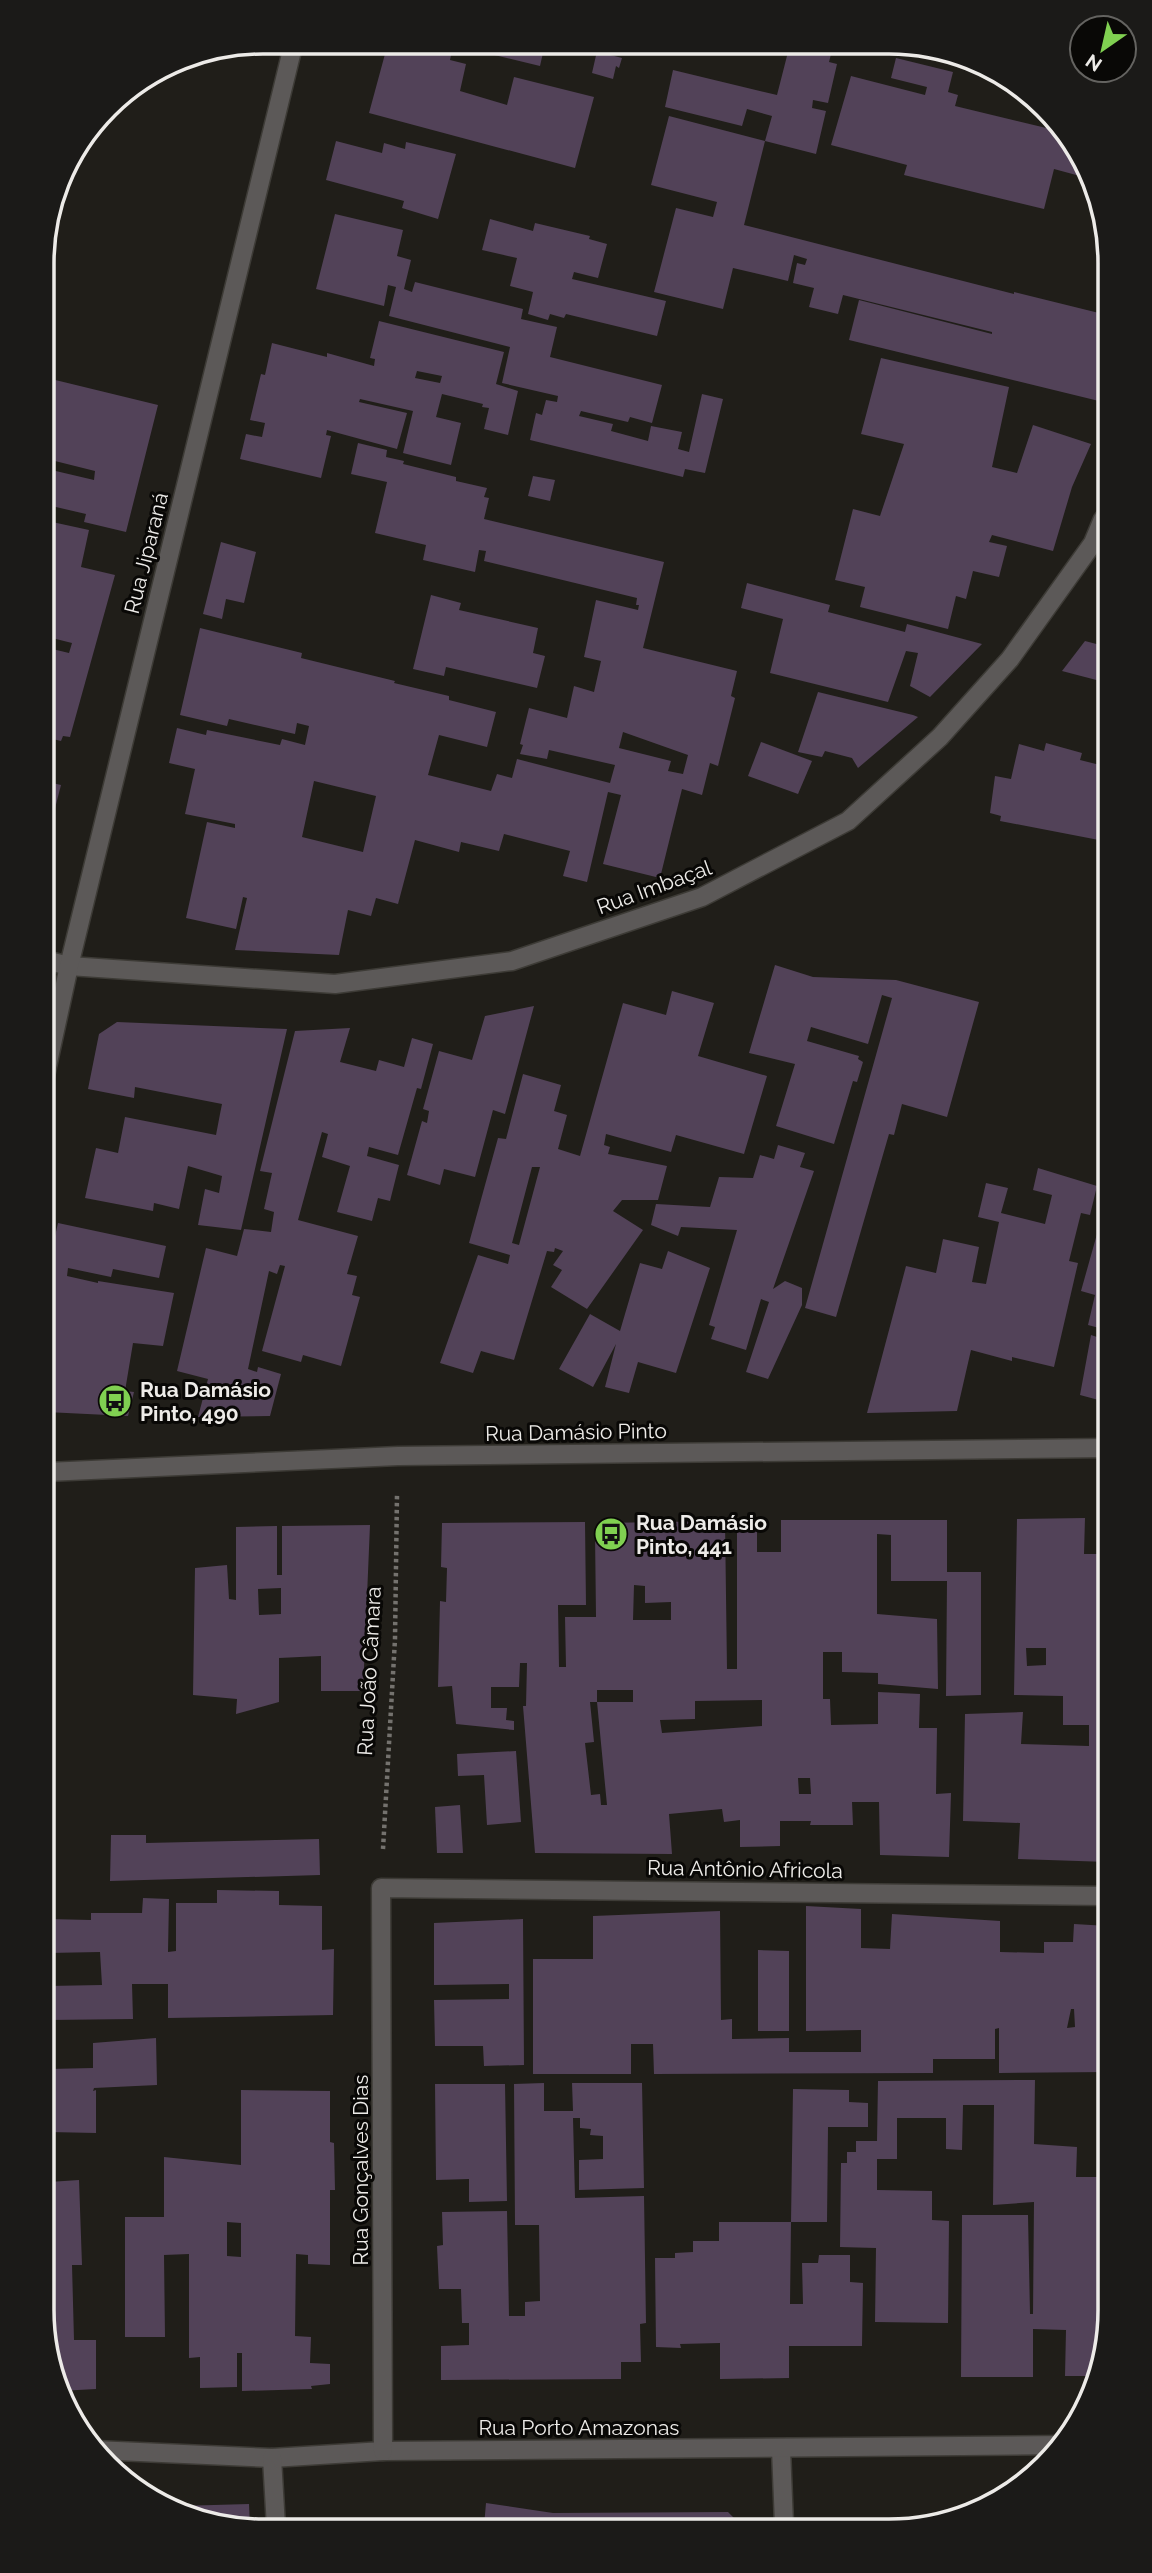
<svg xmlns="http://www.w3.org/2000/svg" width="1152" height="2573" font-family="Raleway,sans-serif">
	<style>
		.building { fill: #524258; fill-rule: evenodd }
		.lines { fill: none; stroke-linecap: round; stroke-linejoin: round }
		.minor-casing { stroke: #3d3b36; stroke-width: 21 }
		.tertiary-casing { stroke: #3d3b36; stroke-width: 21 }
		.path { stroke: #74726e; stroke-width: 4.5; stroke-dasharray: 3.5 3.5; stroke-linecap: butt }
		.minor { stroke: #5c5958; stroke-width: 18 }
		.tertiary { stroke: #5c5958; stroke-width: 18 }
		.labels { text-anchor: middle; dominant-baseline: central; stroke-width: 6; stroke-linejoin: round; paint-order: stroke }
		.street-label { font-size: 21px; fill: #edebe8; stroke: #090806 }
		.poi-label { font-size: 21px; font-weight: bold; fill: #edebe8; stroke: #090806; text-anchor: start }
		.rim { fill: none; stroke: #edebe8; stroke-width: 3.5 }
	</style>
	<rect width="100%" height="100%" fill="#201e19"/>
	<g class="building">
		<path d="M388,43L545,44L540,66L453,45L450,60L466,64L460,91L507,105L514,77L594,97L575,168L369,113Z"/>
		<path d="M570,44H601L599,52L622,58L619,68L616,66L613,79L592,73L597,51Z"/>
		<path d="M783,45L833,46L829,62L837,64L828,103L813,100L812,108L826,111L816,154L765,141L772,116L747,109L742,126L665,107L673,70L777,95L788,52L782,51Z"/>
		<path d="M896,58L953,72L948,92L958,95L955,106L1063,132L1080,152L1091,179L1054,169L1044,209L904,175L907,165L831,145L851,76L925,95L927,87L891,78Z"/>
		<path d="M1027,93L1035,97L1039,102L1026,98Z"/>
		<path d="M669,116L765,141L744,225L1014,294V292L1103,314V402L849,340L859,300L992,334V332L843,295L838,314L809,307L814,288L793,283L797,263L805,265L807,259L794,255L788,281L733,268L723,309L654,292L676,208L713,217L717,202L651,185Z"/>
		<path d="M336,141L382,153L384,143L405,149L406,142L456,154L438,219L402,208L404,201L326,180Z"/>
		<path d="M335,214L403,230L397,256L411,260L404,289L412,292L415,282L523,309L521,319L557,327L550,357L662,385L652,423L630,417L628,422L581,411L579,416L613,424L611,431L648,441L651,426L682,432L678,449L689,452L702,394L723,399L705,473L685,469L683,477L530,440L536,413L542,415L546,400L557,402L558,396L502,383L510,347L389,316L396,287L388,285L384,306L316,289Z"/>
		<path d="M490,219L533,231L535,223L590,236L589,239L607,244L598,278L574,272L572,279L666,301L657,336L566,314L564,318L550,314L548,320L528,314L533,292L510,286L517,258L482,250Z"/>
		<path d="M379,321L504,352L496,384L518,391L508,435L484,429L489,408L482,407L483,404L442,394L436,417L461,423L451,465L403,453L413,411L360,399L359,402L407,413L397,449L327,430L326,435L331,436L321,478L240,459L246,434L262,437L265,423L250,420L261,374L265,375L272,343L327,357V353L374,366L375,359L370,358ZM417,371L442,376L440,383L415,378Z"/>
		<path d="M881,358L1009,387L992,467L1017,473L1033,425L1091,444L1072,487L1053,551L992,535L989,542L1007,546L999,577L973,571L966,599L956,596L948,629L860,607L865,587L835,580L853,509L880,516L904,444L861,434Z"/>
		<path d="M43,377L158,405L126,532L84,522L86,514L43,504V468L94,480L95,471L43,458Z"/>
		<path d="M358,443L387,450L386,457L404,461L403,464L456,477V481L487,488L484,497L489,498L484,519L664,562L643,648L737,671L731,696L735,698L718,766L710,763L702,795L682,789L660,878L603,864L621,795L608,792L587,882L563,876L570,851L504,834L499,851L461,842L459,852L415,840L398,904L376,898L371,916L348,910L339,955L235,950L247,898L243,897L236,929L186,918L207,822L235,828V824L185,814L195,769L169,763L177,728L206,735L207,730L280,745L282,739L305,745L309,726L297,723L295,734L229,719L227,726L180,715L200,628L302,653L301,658L395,681L394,683L449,696V700L496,712L487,747L439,735L428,775L491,791L497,774L512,778L517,759L610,783L615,765L549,750L547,759L520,754L523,745L520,744L529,708L567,718L574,686L594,692L601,661L584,657L596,600L638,610L639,605H636L637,598L484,561L486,551L479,550L475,572L423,560L426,545L375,533L387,482L351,474ZM623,732L688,755L683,774L668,771L671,761L619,748ZM314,781L376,796L363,852L302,837Z"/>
		<path d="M533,476L555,480L550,501L528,496Z"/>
		<path d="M43,520L89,530L81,567L115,575L70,737L63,736L61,741L44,737V647L69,653L72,643L44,636Z"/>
		<path d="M221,542L256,552L244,603L226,599L222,619L203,614Z"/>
		<path d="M747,583L830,605L828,612L905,632L907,624L982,644L930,697L910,686L918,653L906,651L888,702L770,673L783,619L741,608Z"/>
		<path d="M431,595L461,603L459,610L538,628L533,653L545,656L537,688L446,667L444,676L413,669Z"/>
		<path d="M1085,641L1104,646V682L1062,671Z"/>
		<path d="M818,692L913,715L918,717L858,768L852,758L825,751L822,757L798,752Z"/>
		<path d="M761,742L812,761L798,794L748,776Z"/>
		<path d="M1046,743L1082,753L1080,760L1104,766L1102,775L1104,776V841L1000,821L1001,816L990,813L995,776L1011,779L1019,744L1044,751Z"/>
		<path d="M44,781L61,785L45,847Z"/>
		<path d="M775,965L813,977L896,980L979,1002L947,1117L902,1104L894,1135L889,1134L836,1317L805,1308L892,998L882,995L868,1044L811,1027L807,1041L859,1056L858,1059L863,1062L857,1082L853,1081L834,1144L776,1126L795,1064L749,1053Z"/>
		<path d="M672,991L714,1003L698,1056L767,1076L744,1154L676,1135L671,1152L606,1134L604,1145L610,1147L608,1154L667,1166L658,1200H622L613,1211L643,1230L587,1309L551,1287L562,1270L553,1265L563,1251L555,1248L554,1252L547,1251L514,1360L481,1351L473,1373L440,1363L478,1255L508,1264L510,1255L469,1243L498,1138L506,1139L523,1074L561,1085L554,1111L567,1115L558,1149L580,1156L623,1003L666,1015ZM532,1167H540L519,1245L512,1243Z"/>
		<path d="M534,1006L505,1114L493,1110L475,1177L444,1169L440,1185L407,1175L422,1121L427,1123L429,1111L423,1109L439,1051L472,1060L485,1016Z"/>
		<path d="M117,1022L287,1029L241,1230L198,1225L205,1189L219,1193L222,1176L188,1166L179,1209L154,1203L153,1211L85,1198L96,1148L118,1153L125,1117L216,1135L220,1114L222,1104L135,1087L134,1098L88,1089L99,1034Z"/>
		<path d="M350,1028L340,1062L376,1071L379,1060L404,1067L412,1038L433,1044L421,1089L417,1088L398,1155L369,1147L367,1156L399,1165L390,1201L378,1198L372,1221L337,1212L350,1166L322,1157L328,1134L322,1132L298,1220L358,1236L347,1274L357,1276L352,1295L360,1297L341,1366L303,1355L301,1362L262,1351L285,1266L280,1265L277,1274L269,1271L248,1369L257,1372L258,1367L281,1374L270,1416L198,1417L208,1379L177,1371L206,1248L237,1256L244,1229L271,1232L274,1212L264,1209L272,1173L260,1171L295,1031Z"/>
		<path d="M778,1145L805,1153L800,1167L814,1171L773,1289L785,1281L802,1288V1305L768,1379L746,1372L769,1302L761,1299L746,1350L711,1339L715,1327L709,1325L737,1230L681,1227L678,1236L651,1225L656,1204L710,1207L719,1177L753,1178L760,1155L774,1159Z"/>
		<path d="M1038,1168L1097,1186L1090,1215L1081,1213L1069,1261L1078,1263L1054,1367L1012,1357V1361L971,1350L957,1411L867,1413L906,1266L936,1273L943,1239L979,1247L972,1282L986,1284L999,1222L978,1217L986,1183L1008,1188L1001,1213L1045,1224L1052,1195L1033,1190Z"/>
		<path d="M1106,1202V1402L1080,1395L1091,1335L1100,1338L1103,1329L1088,1325L1095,1295L1081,1291Z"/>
		<path d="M58,1223L166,1246L159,1278L113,1269L111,1277L68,1268L67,1276L98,1283V1281L174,1293L163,1346L133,1343L125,1391L134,1392L128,1416L46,1412V1276Z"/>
		<path d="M668,1251L710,1268L676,1373L638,1362L629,1393L605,1387L616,1344L593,1387L559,1369L590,1314L620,1331L640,1263L662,1269Z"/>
		<path d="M1085,1518L1084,1554H1107L1108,1862L1018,1859L1020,1823L963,1821L965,1714L1023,1712L1021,1744L1089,1746V1725H1063V1696L1014,1695L1017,1519ZM1026,1648H1046V1665L1027,1666Z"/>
		<path d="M781,1520H947V1572H981V1695L946,1696L947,1581H891V1535L877,1534V1614L937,1619L938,1689L878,1684V1673L842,1672V1652H823V1699H830L831,1725L878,1724V1692L920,1694L919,1728H937L936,1794L951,1793L949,1857L880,1855L879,1802H852L853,1825H810L811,1821H780V1846L740,1847V1820L724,1822L722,1809L669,1814L672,1854L535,1853L523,1706H526L527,1663H520L519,1687H491V1708H507L506,1720L514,1721V1730L456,1724L452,1686L438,1687L440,1601L446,1602L447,1568L441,1567L442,1523L585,1522L586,1605H558L559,1667H566L565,1617H596L595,1533L601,1534V1523L725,1521L727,1669H737V1521H757V1552H781ZM634,1585L645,1586V1603L671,1602V1620H633ZM597,1690H633V1702H597ZM762,1700V1726L662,1733L660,1720L695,1719V1701ZM590,1702H597L607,1805H601L600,1794L591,1795L585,1743L594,1742ZM798,1778H810L811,1794H799Z"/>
		<path d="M370,1525L363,1691H321V1656L279,1658V1702L236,1714L237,1699L193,1695L195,1568L227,1565L229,1599L236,1600V1527L277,1526V1575H282V1526ZM281,1588V1614L259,1615L258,1589Z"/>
		<path d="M516,1751L521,1822L487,1825L484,1775L458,1776L457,1754Z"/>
		<path d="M460,1805L463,1853H437L435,1807Z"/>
		<path d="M111,1835H146V1843L319,1839L320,1875L110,1881Z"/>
		<path d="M217,1890L279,1891V1905L322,1906V1950L334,1949L333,2015L168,2018V1984H132L133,2019L48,2020V1986L102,1985L100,1952L48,1953V1919L91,1920V1913H142L143,1898L169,1899L168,1952L176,1951V1903H217Z"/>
		<path d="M806,1906L861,1909V1948L890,1949L892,1914L1000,1921V1952L1044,1953V1942H1073L1074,1924L1108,1926L1109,2072L999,2073V2028L995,2029V2059H933V2073L654,2074L653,2044H631V2074H533V1959H593V1916L720,1911L721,2020L732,2019V2039L789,2038V2052H861V2030L806,2031ZM1071,2009H1074L1075,2027L1067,2028Z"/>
		<path d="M523,1919L524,2065L484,2066L483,2046H435L434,2000L509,1999V1984L434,1985V1923Z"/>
		<path d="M758,1950L789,1951V2031H758Z"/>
		<path d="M156,2038L157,2085L94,2088L93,2091L96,2090V2133L49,2132V2069L93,2068V2043Z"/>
		<path d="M1035,2080L1034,2144L1077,2147L1076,2177H1104L1103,2221H1109V2325L1098,2376H1065L1066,2330L1033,2329V2377H961L962,2215H1028L1030,2314H1033L1034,2202L993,2205L994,2105H963L962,2150L946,2149V2118H897V2159H877V2190L932,2191V2220L949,2221L948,2323L875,2322L876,2248L840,2247L841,2163H847V2152H856V2141H877L878,2081Z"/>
		<path d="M544,2083V2111H573L572,2083H642L644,2188L579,2190V2160L603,2159V2136L590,2135L591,2129L580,2128V2118H573L575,2198L644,2196L646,2323L640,2324L641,2362H621V2379L441,2380V2346L469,2345V2323H462L461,2289H439L437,2246L443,2245L442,2212L507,2211L509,2316H525V2302L540,2301L539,2225H515L514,2084Z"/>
		<path d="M435,2084H505L507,2201L469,2202V2179L436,2180Z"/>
		<path d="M793,2089L849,2090V2102L868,2103V2127H828L827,2222H791L790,2304H803L802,2263H818L819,2255H850V2282L863,2283L862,2346H789V2378L720,2379V2343L680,2344L681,2348L656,2347L655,2258H675V2253L693,2252V2241H719V2222H791Z"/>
		<path d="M241,2090L330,2091V2142L334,2143L335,2190H330V2265L308,2264V2255L296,2254L295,2336L311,2337L310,2363L330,2364V2384L311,2386L312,2389L242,2391V2353H237V2387L200,2388V2357L189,2358V2254L164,2255L165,2337H125V2217H164V2157L241,2165ZM227,2222L241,2223V2257L227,2256Z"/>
		<path d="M79,2180L82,2265H72L74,2340H96V2389L60,2391L50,2368L49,2182Z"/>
		<path d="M486,2503L553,2513L728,2512L740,2524L484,2526Z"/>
		<path d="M249,2504L250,2527H220L178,2506Z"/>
	</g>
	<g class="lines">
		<defs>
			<g id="minor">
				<path d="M45,960L69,966L335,984L512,961L702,897L848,821L940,737L1010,659L1093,543L1103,519"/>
				<path d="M45,1076L69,966L294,42"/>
				<path d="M781,2449L784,2524"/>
				<path d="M95,2450L272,2458L383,2451L1064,2445"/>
				<path d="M383,2451L381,1888L1108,1896"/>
				<path d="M272,2458L276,2527"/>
			</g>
			<path id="tertiary" d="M47,1472L398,1456L1107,1448"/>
		</defs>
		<use href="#minor" class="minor-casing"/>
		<use href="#tertiary" class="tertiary-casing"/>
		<path class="path" d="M383,1849L395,1639L397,1494"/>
		<use href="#minor" class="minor"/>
		<use href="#tertiary" class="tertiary"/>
	</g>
	<defs>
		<symbol id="bus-disc" viewBox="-11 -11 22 22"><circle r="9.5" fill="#80d051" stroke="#090806"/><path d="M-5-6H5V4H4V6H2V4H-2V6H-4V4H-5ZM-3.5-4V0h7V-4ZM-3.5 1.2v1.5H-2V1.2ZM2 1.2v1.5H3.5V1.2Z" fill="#111"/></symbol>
	</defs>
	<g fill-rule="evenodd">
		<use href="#bus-disc" x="96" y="1382" width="38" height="38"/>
		<use href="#bus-disc" x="592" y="1515" width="38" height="38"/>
	</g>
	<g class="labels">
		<g class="street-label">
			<text transform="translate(146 553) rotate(-76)">Rua Jiparaná</text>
			<text transform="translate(654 887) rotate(-20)">Rua Imbaçal</text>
			<text transform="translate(576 1432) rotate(-1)">Rua Damásio Pinto</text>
			<text transform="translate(369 1671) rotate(-87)">Rua João Câmara</text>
			<text transform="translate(745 1869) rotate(1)">Rua Antônio Africola</text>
			<text transform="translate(360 2170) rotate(-90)">Rua Gonçalves Dias</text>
			<text x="579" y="2427">Rua Porto Amazonas</text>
		</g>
		<g class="poi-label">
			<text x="140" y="1389">Rua Damásio<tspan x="140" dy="24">Pinto, 490</tspan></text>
			<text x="636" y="1522">Rua Damásio<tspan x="636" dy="24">Pinto, 441</tspan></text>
		</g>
	</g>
	<path d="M0 0H1152V2573H0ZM263 54H889A209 209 0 0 1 1098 263V2310A209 209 0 0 1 889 2519H263A209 209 0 0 1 54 2310V263A209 209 0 0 1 263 54Z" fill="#1b1a18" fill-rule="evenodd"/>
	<path class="rim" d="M263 54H889A209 209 0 0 1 1098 263V2310A209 209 0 0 1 889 2519H263A209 209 0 0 1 54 2310V263A209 209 0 0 1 263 54Z"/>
	<g transform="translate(1103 49) rotate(214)"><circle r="33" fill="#090806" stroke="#646360" stroke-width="2"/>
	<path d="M0-5L12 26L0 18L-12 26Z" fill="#80d051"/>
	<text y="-10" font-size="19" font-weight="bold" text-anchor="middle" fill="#edebe8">N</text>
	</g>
</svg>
